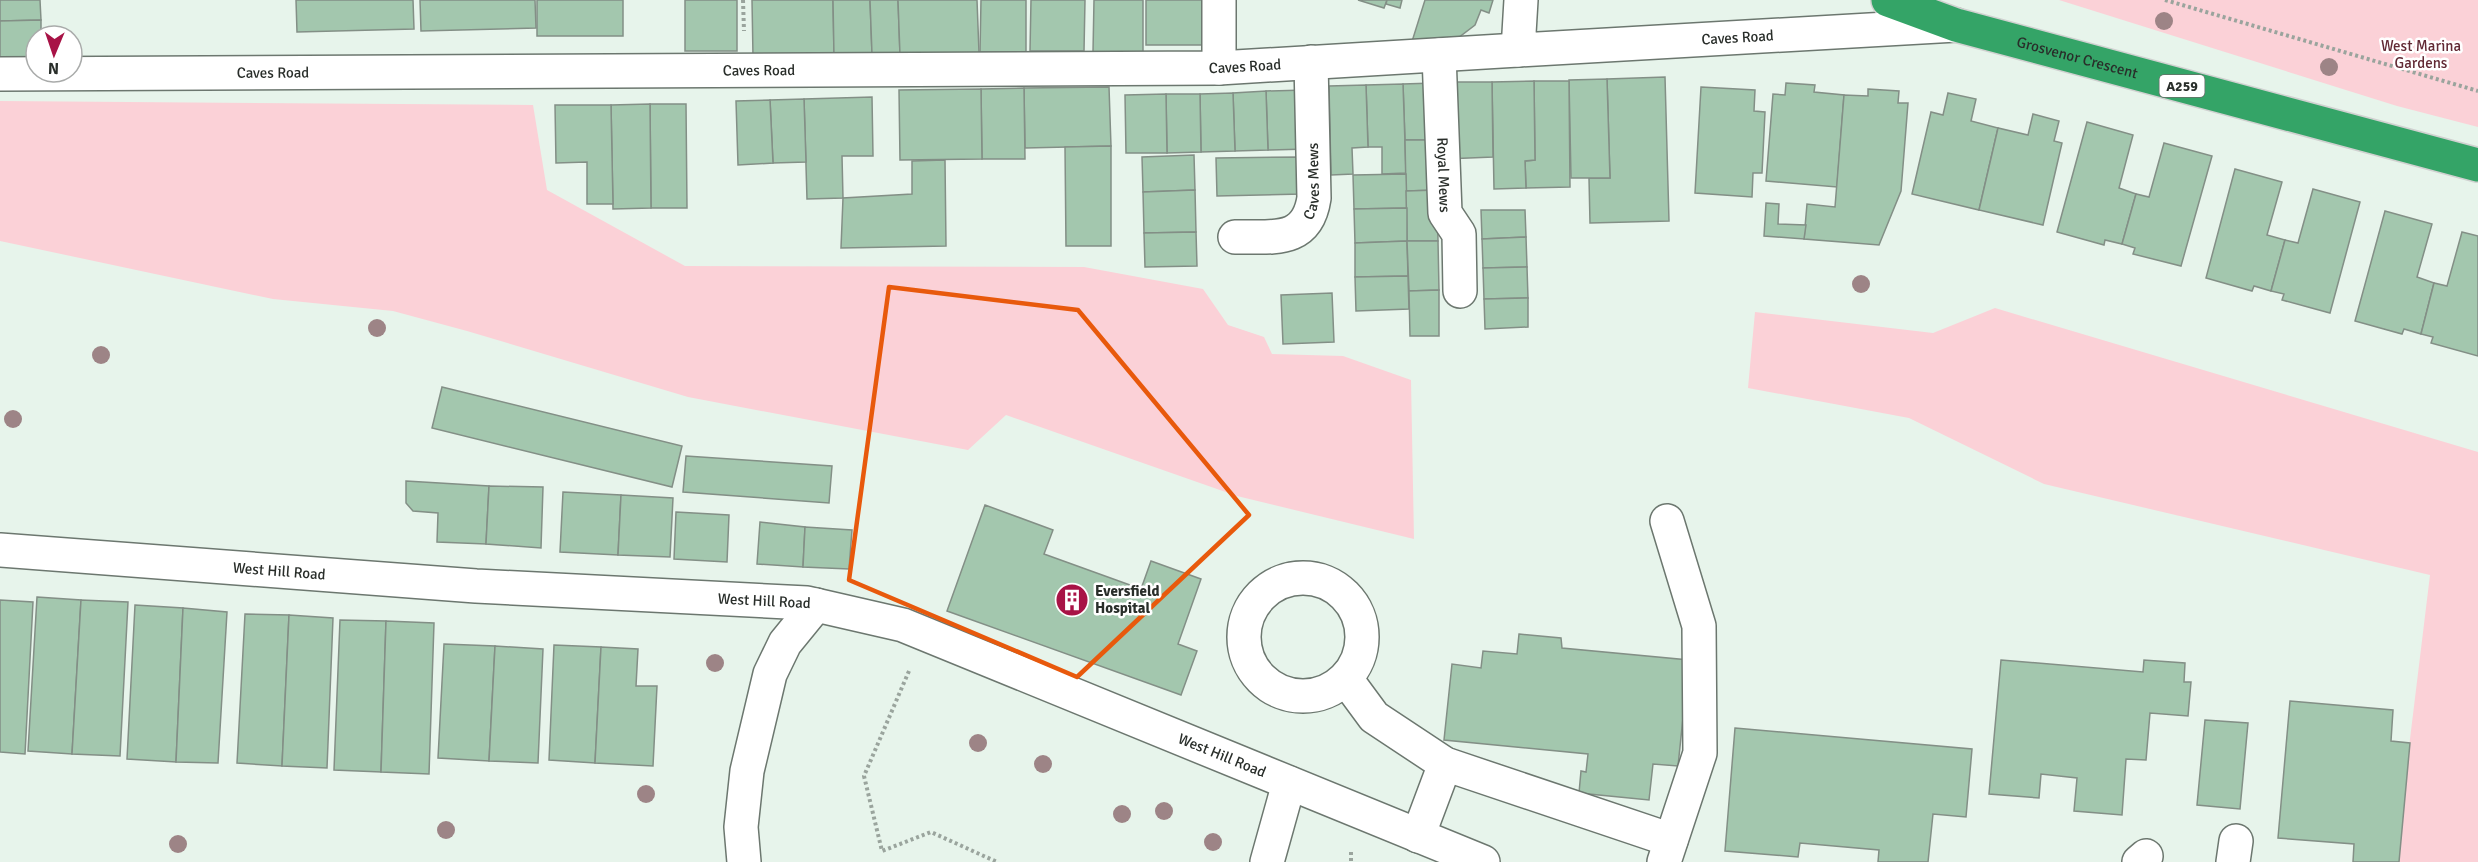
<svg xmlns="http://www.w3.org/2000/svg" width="2478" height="862" font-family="Signika,sans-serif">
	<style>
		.green { fill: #fbd1d7 }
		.building { fill: #a3c7ae; stroke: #838f86; stroke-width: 1.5 }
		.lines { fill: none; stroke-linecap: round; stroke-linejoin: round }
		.minor-casing { stroke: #6c776f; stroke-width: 36 }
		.highway-casing { stroke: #d0d1d0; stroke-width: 36 }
		.path { stroke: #9aa49d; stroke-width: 4; stroke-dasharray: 3 3; stroke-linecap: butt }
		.minor { stroke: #fff; stroke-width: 33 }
		.highway { stroke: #34a467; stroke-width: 33 }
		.tree { fill: #9d8486 }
		.marked { fill: none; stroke: #e8590c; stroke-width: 4.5; stroke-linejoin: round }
		.labels { text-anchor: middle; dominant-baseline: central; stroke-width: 5; stroke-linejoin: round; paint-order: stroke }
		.shield { fill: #fff; stroke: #696d6a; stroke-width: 1.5 }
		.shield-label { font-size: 14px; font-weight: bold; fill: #292e2a }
		.street-label { font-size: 15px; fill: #292e2a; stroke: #fff }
		.park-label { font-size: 15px; fill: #612934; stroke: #fff }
		.poi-label { font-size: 15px; font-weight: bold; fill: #292e2a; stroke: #fff; text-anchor: start }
	</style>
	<rect width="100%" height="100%" fill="#e7f4eb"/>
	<g class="green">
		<path d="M2059,0H2478V127L2397,106Z"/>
		<path d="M0,101L533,105L547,190L685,266L1084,267L1203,289L1228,325L1264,337L1272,354L1343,356L1411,380L1414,539L1237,496L1006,415L968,450L688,397L467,331L393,311L273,299L0,241Z"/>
		<path d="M1995,308L2478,452V862H2395L2430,575L2044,484L1909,418L1748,388L1755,312L1933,333Z"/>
	</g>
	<g class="building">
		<path d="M0,0H40L41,20L0,21Z"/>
		<path d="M296,0H413L414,29L297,32Z"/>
		<path d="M420,0H535L536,28L421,31Z"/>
		<rect x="537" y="0" width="86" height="36"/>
		<rect x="685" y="0" width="52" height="51"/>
		<path d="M752,0H833L834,56L753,57Z"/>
		<path d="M833,0H870L872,54L834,56Z"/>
		<path d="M870,0H898L900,55L872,54Z"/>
		<path d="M898,0H977L979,53L900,55Z"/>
		<path d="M981,0H1026V52H980Z"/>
		<path d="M1031,0H1085L1084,51H1030Z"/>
		<path d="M1094,0H1143V53L1093,52Z"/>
		<path d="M1146,0H1215L1216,45H1146Z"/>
		<path d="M1358,0H1387L1384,8Z"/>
		<path d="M1387,0H1402L1400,8L1386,4Z"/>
		<path d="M1425,0H1493L1489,13L1481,10L1475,25L1450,44L1409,51Z"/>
		<path d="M41,20V36H36V72L0,74V21Z"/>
		<path d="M1665,77L1669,221L1590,223L1589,178H1610L1607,79Z"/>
		<path d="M1607,79L1610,178H1571L1569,80Z"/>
		<path d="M1534,81H1569L1570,187L1526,188L1525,161L1535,160Z"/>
		<path d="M1534,81L1535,160L1525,161L1526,188L1494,189L1492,82Z"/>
		<path d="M1443,82H1492L1493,157L1445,159Z"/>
		<path d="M1434,83L1435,140H1405L1403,84Z"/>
		<path d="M1786,83L1815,85L1814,92L1844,95L1837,187L1766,181L1773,94L1785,95Z"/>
		<path d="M1403,84L1406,173L1382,174V147H1368L1366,85Z"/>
		<path d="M1366,85L1368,147L1352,148L1353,174L1331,175L1329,86Z"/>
		<path d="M1109,87L1111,146L1025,148L1024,88Z"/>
		<path d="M1701,87L1755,90L1754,111L1765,112L1762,173H1753L1752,197L1695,193Z"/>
		<path d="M1024,88L1025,159H982L981,89Z"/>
		<path d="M981,89L982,159L900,160L899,90Z"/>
		<path d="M1868,89L1899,91L1898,103H1908L1901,191L1879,245L1804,239L1807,204L1835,207L1844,95L1868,96Z"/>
		<path d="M1305,90L1307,149L1268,150L1266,91Z"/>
		<path d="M1266,91L1268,150L1235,151L1233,93Z"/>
		<path d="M1233,93L1235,151L1201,152L1200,94Z"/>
		<path d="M1948,93L1976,99L1971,121L1998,128L1979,210L1912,194L1931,112L1943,115Z"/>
		<path d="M1166,94H1200L1201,152L1167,153Z"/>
		<path d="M1166,94L1167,153H1126L1125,95Z"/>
		<path d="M872,97L873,156H842L843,198L807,199L804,99Z"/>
		<path d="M804,99L806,162L773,163L770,100Z"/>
		<path d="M770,100L773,163L738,165L736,101Z"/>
		<path d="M650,104H686L687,208H651Z"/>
		<path d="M650,104L651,208L613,209L611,105Z"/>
		<path d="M555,105H611L613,204H587V162L556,163Z"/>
		<path d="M2033,114L2059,121L2054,141L2062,143L2043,225L1979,210L1998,128L2028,135Z"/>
		<path d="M2087,122L2133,135L2119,188L2136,194L2122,244L2105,240L2104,245L2057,232Z"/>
		<path d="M1405,140H1435L1437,190L1406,191Z"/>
		<path d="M2164,143L2212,156L2181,266L2133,254L2135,248L2122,244L2136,194L2149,197Z"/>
		<path d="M1111,146V246H1066L1065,147Z"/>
		<path d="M1194,155L1195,190L1143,192L1142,157Z"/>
		<path d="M1301,157L1302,194L1217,196L1216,158Z"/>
		<path d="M945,160L946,246L841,248L843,198L912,194V161Z"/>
		<path d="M2235,169L2282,182L2267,235L2285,240L2271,291L2254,286L2252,291L2206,278Z"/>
		<path d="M1406,174L1407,208L1354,209L1353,175Z"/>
		<path d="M2313,189L2360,202L2330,313L2282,300L2284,294L2271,291L2285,240L2298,243Z"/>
		<path d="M1195,190L1196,232L1144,233L1143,192Z"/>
		<path d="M1437,190L1438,241H1407L1406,191Z"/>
		<path d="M1766,203L1779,204L1778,224L1806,225L1804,239L1764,236Z"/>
		<path d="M1407,208V241L1355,243L1354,209Z"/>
		<path d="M1481,210H1525L1526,237L1482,239Z"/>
		<path d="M2385,211L2432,224L2417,277L2434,283L2421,334L2404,329L2402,334L2355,321Z"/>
		<path d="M1196,232L1197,266L1145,267L1144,233Z"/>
		<path d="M2462,232L2478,236V356L2431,343L2433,337L2421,334L2434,283L2447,286Z"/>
		<path d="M1526,237L1527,267L1483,268L1482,239Z"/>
		<path d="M1407,241L1408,276L1355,277V243Z"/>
		<path d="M1407,241H1438L1439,290L1409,291Z"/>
		<path d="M1527,267L1528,298L1484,299L1483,268Z"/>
		<path d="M1408,276L1409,309L1356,311L1355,277Z"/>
		<path d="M1439,290V336H1410L1409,291Z"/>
		<path d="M1332,293L1334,342L1283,344L1281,295Z"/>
		<path d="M1528,298V327L1485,329L1484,299Z"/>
		<path d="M442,387L682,446L672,487L432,428Z"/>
		<path d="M686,456L832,466L829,503L683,492Z"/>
		<path d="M406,481L489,486L486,544L437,542L438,513L413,511L406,503Z"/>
		<path d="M489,486L543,487L541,548L486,544Z"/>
		<path d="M563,492L621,495L618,555L560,552Z"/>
		<path d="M621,495L673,498L670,557L618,555Z"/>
		<path d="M985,505L1053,530L1044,554L1141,589L1151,561L1201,579L1178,644L1197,651L1181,695L947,611Z"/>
		<path d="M676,512L729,515L727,562L674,559Z"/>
		<path d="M760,522L805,527L803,567L757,564Z"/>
		<path d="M805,527L852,530L849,569L803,567Z"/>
		<path d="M37,597L81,600L72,754L28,751Z"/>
		<path d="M0,600L33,602L25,754L0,752Z"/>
		<path d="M81,600L128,602L120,756L72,754Z"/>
		<path d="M135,605L183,608L176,762L127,759Z"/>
		<path d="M183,608L227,612L218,763L176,762Z"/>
		<path d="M245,614L289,615L282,766L237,763Z"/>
		<path d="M289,615L333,618L327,768L282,766Z"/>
		<path d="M340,620L386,621L381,772L334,770Z"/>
		<path d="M386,621L434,623L429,774L381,772Z"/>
		<path d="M1519,634L1561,638L1562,648L1689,660L1678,766L1653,764L1649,800L1579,793L1581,771L1586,772L1588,754L1444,740L1452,664L1481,668L1483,651L1517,654Z"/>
		<path d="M444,644L495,646L489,761L438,758Z"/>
		<path d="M554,645L601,647L595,763L549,760Z"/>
		<path d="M495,646L543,649L538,763L489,761Z"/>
		<path d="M601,647L638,649L636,686H657L653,766L595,763Z"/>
		<path d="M2001,660L2143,672L2144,660L2185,663L2184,682H2191L2188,716L2150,713L2146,760L2126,759L2122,815L2074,811L2077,778L2041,774L2039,798L1989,794Z"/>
		<path d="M2290,701L2393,710L2391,741L2410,743L2399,862H2353L2354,844L2278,838Z"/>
		<path d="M2205,720L2248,723L2240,809L2197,805Z"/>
		<path d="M1735,728L1972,749L1966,817L1933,814L1928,862H1878L1879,850L1800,843L1798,857L1725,851Z"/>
	</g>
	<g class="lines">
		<defs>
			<g id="minor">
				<path id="s1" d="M1521,0L1518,50L1956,25"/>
				<path id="s2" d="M1439,55L1445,213L1459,234L1460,291"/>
				<path d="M1219,68V0"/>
				<path id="s3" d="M0,74L1219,68L1518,50"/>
				<path id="s4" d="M1235,237C1271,236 1307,245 1314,198L1311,62"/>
				<path id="s5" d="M0,550L476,586L807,603L903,625L1483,862"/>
				<circle cx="1303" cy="637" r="59"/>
				<path d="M1346,679L1374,717L1445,764L1671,840"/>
				<path d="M1418,836L1445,764"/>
				<path d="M744,862L741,827L747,771L770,674L785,643L816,605"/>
				<path d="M1267,862L1289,783"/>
				<path d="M1664,862L1700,753L1699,626L1667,521"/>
				<path d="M2139,862L2146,856"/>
				<path d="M2233,862L2236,841"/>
			</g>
			<g id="highway">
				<path id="s6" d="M1888,0L1956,25L2478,165"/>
			</g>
		</defs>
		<use href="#minor" class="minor-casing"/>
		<use href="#highway" class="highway-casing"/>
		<g class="path">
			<path d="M743,0L744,31"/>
			<path d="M2165,0L2478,91"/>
			<path d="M909,671L864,776L882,851L931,832L997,862"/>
			<path d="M1351,852V862"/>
		</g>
		<use href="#minor" class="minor"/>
		<use href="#highway" class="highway"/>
	</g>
	<g class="tree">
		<circle cx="2164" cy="21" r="9"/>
		<circle cx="2329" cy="67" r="9"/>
		<circle cx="1861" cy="284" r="9"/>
		<circle cx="377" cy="328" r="9"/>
		<circle cx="101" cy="355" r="9"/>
		<circle cx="13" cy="419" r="9"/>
		<circle cx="715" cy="663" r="9"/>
		<circle cx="978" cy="743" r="9"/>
		<circle cx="1043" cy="764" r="9"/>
		<circle cx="646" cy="794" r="9"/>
		<circle cx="1164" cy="811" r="9"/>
		<circle cx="1122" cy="814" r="9"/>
		<circle cx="446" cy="830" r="9"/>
		<circle cx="1213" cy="842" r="9"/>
		<circle cx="178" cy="844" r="9"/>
	</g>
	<path class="marked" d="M889,287L1078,310L1249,515L1077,677L849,580Z"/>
	<defs>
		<symbol id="building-disc" viewBox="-11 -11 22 22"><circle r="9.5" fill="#a81346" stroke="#fff"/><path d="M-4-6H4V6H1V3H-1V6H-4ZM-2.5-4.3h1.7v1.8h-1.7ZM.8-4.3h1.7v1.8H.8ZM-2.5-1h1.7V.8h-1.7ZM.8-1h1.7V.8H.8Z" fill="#fff"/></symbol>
	</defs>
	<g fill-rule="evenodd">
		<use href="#building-disc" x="1053" y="581" width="38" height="38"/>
	</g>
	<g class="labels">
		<rect class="shield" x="2159.5" y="75" width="45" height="22" rx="4.5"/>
		<g class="shield-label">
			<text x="2182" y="86">A259</text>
		</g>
		<g class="street-label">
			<text stroke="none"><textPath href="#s1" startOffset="270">Caves Road</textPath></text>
			<text stroke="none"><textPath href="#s6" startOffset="198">Grosvenor Crescent</textPath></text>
			<text stroke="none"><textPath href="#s3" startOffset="1245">Caves Road</textPath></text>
			<text stroke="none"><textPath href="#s3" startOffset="759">Caves Road</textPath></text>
			<text stroke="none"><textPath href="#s3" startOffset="273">Caves Road</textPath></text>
			<text stroke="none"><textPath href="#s2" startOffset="120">Royal Mews</textPath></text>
			<text stroke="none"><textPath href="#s4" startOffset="117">Caves Mews</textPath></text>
			<text stroke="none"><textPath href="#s5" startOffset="280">West Hill Road</textPath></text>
			<text stroke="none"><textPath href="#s5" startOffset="766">West Hill Road</textPath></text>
			<text stroke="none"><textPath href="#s5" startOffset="1252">West Hill Road</textPath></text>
		</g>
		<g class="park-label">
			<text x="2421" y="46">West Marina<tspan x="2421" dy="17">Gardens</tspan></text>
		</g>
		<g class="poi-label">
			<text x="1095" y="591">Eversfield<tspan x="1095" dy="17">Hospital</tspan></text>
		</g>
	</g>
	<g transform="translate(54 54) rotate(182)"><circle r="28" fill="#ffffff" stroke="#a9abaa" stroke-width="1.5"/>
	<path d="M0-4.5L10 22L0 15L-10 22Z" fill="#a81346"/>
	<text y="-9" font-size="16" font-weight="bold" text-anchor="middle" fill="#292e2a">N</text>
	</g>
</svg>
